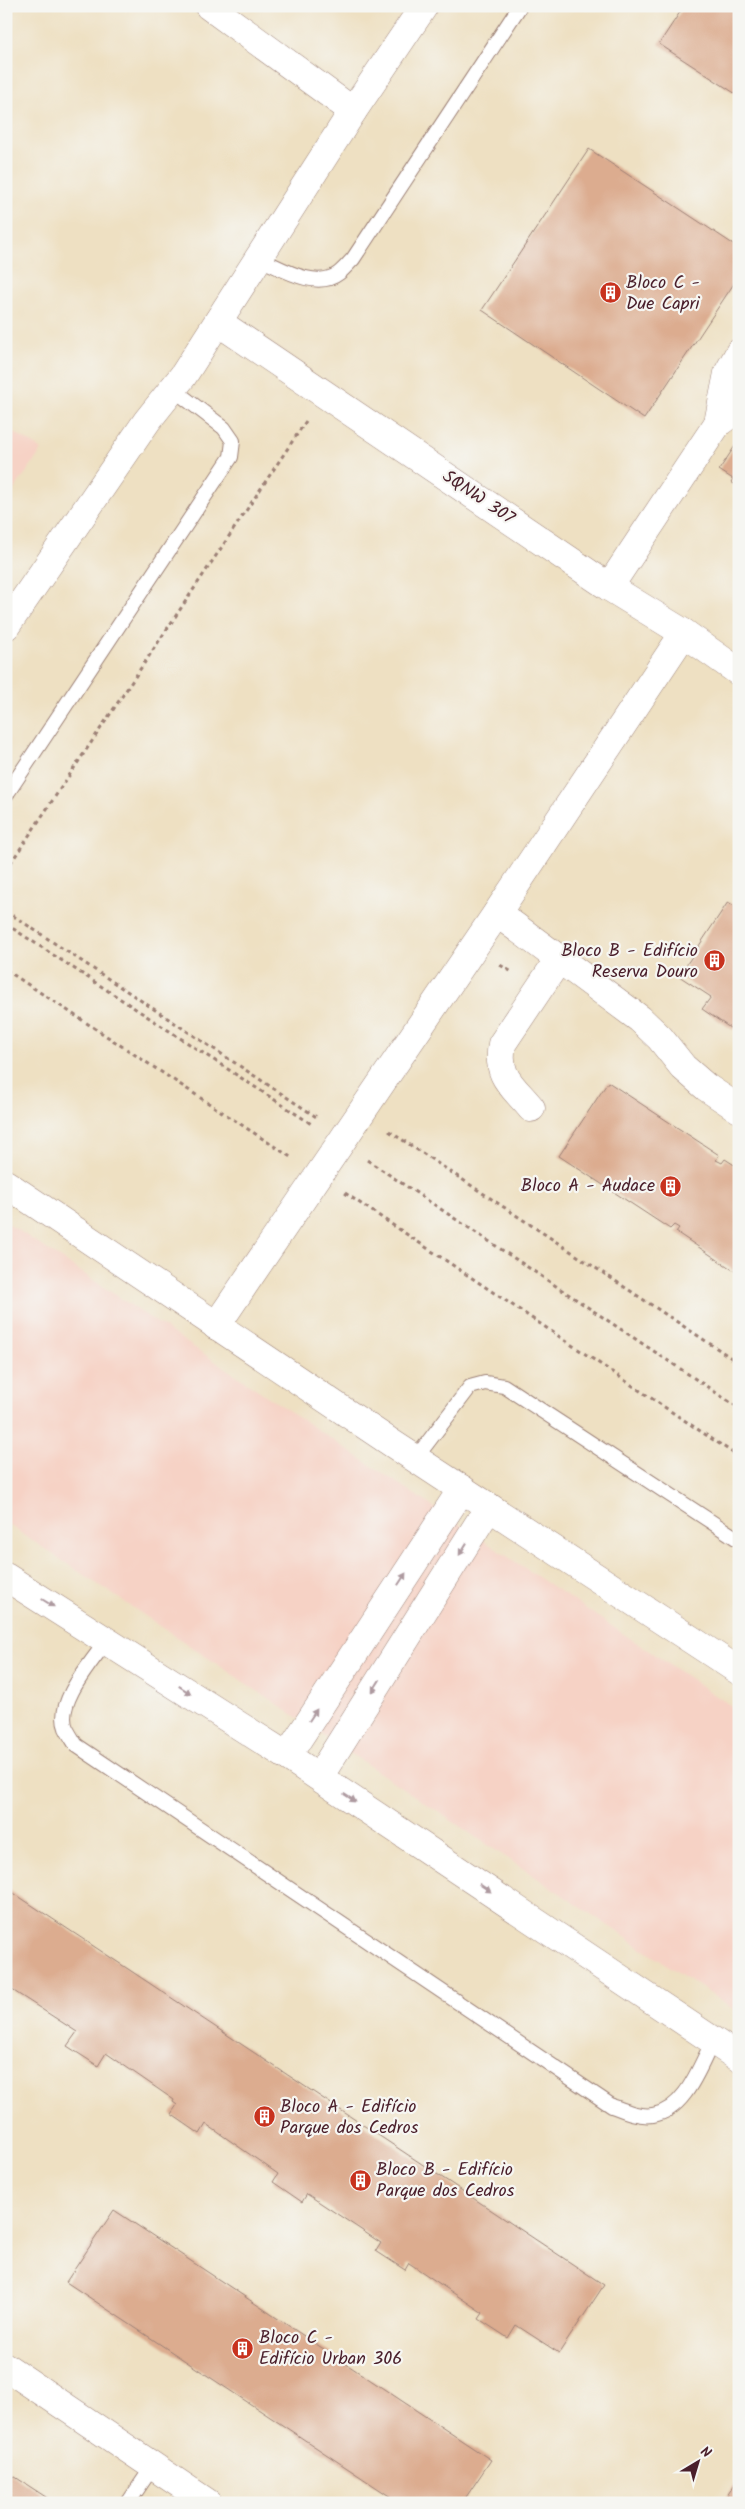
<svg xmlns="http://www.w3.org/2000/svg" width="745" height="2509" font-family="Kalam,sans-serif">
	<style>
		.built { fill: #f6d2c5 }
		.building { fill: #dcac8f }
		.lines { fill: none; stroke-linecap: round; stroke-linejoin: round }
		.service-casing { stroke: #9c8076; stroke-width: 16 }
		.minor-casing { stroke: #9c8076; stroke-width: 29 }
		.path { stroke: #9c8076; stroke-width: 3; stroke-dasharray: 4 4; stroke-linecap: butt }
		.service { stroke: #fff; stroke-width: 14 }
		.minor { stroke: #fff; stroke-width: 28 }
		.oneway { fill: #ae9aa0 }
		.labels { text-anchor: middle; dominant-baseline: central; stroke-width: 4.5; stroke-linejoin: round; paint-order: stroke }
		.poi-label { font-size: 18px; fill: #4a1f2b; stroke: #f6f6f2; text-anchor: start }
		.street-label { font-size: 18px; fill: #4a1f2b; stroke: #f6f6f2 }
	</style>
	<rect width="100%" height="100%" fill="#f6f6f2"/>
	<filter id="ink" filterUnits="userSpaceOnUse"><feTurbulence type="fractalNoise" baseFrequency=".02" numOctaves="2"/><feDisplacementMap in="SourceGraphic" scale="10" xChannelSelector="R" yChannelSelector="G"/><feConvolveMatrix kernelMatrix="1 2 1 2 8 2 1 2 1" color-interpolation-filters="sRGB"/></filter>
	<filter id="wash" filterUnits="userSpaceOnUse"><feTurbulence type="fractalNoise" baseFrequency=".0096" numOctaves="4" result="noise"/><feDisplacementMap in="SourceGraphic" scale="20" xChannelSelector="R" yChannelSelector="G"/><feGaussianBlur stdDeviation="1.12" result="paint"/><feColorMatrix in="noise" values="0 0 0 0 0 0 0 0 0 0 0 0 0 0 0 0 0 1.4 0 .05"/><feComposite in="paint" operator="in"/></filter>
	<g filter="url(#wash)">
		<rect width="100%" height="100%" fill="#eee0c2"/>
		<g class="built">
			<path d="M6,427L42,450L6,501Z"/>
			<path d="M6,1222L739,1711V2013L6,1523Z"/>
		</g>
		<g id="blocks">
			<g class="building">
				<path d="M684,6H739V96L659,44Z"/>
				<path d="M589,149L739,248V276L644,419L482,310Z"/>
				<path d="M739,440V487L731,482L733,479L719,470Z"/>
				<path d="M728,902L739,909V1021L733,1030L702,1009L711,997L679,976Z"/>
				<path d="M608,1082L719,1155L716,1160L722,1163L725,1159L739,1168V1274L676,1232L679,1228L674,1225L670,1229L559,1156Z"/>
				<path d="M6,1888L604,2285L559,2353L516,2325L508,2338L479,2319L483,2313L409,2263L405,2270L376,2251L381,2243L307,2194L302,2202L273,2182L278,2174L206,2124L200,2134L171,2114L177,2105L173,2102L174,2100L106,2053L98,2066L67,2046L77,2032L6,1986Z"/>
				<path d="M114,2210L491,2460L462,2503H400L66,2282Z"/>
				<path d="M6,2471L55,2503H6Z"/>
				<path d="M739,2478V2503H722Z"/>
			</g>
		</g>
	</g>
	<g filter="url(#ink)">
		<use href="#blocks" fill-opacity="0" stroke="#9c8076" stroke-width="1"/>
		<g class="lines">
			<defs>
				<g id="service">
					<path d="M258,258C281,268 316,291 339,273C344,269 349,263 353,259L520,6"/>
					<path d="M6,795L231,457L233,441L224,428L173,389"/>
					<path d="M415,1459L470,1387L485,1383L504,1386L739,1540"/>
					<path d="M107,1640C93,1661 55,1702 66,1728C69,1734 73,1740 76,1745L612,2106C625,2111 639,2117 653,2115C686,2110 700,2065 713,2041"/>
					<path d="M128,2503L153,2466"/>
				</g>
				<g id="minor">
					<path d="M209,6L353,111"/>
					<path d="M218,322L609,587L684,633L739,672"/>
					<path d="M718,423L728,373L739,353"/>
					<path d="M609,587L718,423L739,408"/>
					<path d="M6,626L147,421L183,376L353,111L424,6"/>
					<path d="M497,913L640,1019L660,1038L683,1067L706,1087L739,1109"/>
					<path d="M531,1108C512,1085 496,1077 502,1044L559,959"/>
					<path d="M6,1184L393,1444L739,1671"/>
					<path d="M216,1326L497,913L684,633"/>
					<path d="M6,1577L287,1756L739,2058"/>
					<path d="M287,1756L462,1489"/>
					<path d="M319,1777L489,1507"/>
					<path d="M6,2367L208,2503"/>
				</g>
			</defs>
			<use href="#service" class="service-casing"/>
			<use href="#minor" class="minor-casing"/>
			<g class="path">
				<path d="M6,870L306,421"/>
				<path d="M6,911L318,1118"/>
				<path d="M6,924L313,1125"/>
				<path d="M500,965L512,972"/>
				<path d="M6,970L292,1158"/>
				<path d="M389,1131L739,1363"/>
				<path d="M367,1160L739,1408"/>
				<path d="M345,1193L739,1457"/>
			</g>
			<use href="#service" class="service"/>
			<use href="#minor" class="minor"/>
		</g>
		<defs><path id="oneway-solid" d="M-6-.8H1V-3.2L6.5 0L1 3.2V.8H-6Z" transform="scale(1.25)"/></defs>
		<g class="oneway">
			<use href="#oneway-solid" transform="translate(463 1549) rotate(122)"/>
			<use href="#oneway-solid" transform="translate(402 1579) rotate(-57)"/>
			<use href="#oneway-solid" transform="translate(48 1603) rotate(32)"/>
			<use href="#oneway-solid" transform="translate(376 1686) rotate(122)"/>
			<use href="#oneway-solid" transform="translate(185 1690) rotate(33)"/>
			<use href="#oneway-solid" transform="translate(313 1715) rotate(-57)"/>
			<use href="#oneway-solid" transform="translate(350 1798) rotate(34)"/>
			<use href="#oneway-solid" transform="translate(485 1888) rotate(34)"/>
		</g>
	</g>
	<defs>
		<symbol id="building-disc" viewBox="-11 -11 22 22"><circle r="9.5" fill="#c8321e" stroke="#f6f6f2"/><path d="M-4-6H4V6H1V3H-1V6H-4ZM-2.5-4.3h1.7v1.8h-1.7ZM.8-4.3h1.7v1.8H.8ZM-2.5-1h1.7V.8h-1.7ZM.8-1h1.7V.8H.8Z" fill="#fff"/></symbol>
	</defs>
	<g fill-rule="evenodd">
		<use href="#building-disc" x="598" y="280" width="25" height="25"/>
		<use href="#building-disc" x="702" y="948" width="25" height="25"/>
		<use href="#building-disc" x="658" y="1174" width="25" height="25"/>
		<use href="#building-disc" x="252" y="2104" width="25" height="25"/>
		<use href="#building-disc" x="348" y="2168" width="25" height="25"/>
		<use href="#building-disc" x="230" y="2336" width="25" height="25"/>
	</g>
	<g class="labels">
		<g class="poi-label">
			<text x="626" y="283">Bloco C -<tspan x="626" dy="21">Due Capri</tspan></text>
			<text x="698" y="951" text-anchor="end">Bloco B - Edifício<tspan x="698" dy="21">Reserva Douro</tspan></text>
			<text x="655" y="1186" text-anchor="end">Bloco A - Audace</text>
			<text x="280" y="2107">Bloco A - Edifício<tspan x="280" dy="21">Parque dos Cedros</tspan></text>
			<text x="376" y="2170">Bloco B - Edifício<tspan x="376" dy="21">Parque dos Cedros</tspan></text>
			<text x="259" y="2338">Bloco C -<tspan x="259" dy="21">Edifício Urban 306</tspan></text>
		</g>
		<g class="street-label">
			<text transform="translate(478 498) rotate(34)">SQNW 307</text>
		</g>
	</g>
	<rect width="745" height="2509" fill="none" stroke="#f6f6f2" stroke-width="25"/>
	<g transform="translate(698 2462) rotate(38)" stroke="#f6f6f2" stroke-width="4" paint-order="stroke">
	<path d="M0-4L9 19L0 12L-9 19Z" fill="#4a1f2b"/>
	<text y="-8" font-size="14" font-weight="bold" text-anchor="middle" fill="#4a1f2b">N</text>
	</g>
</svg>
